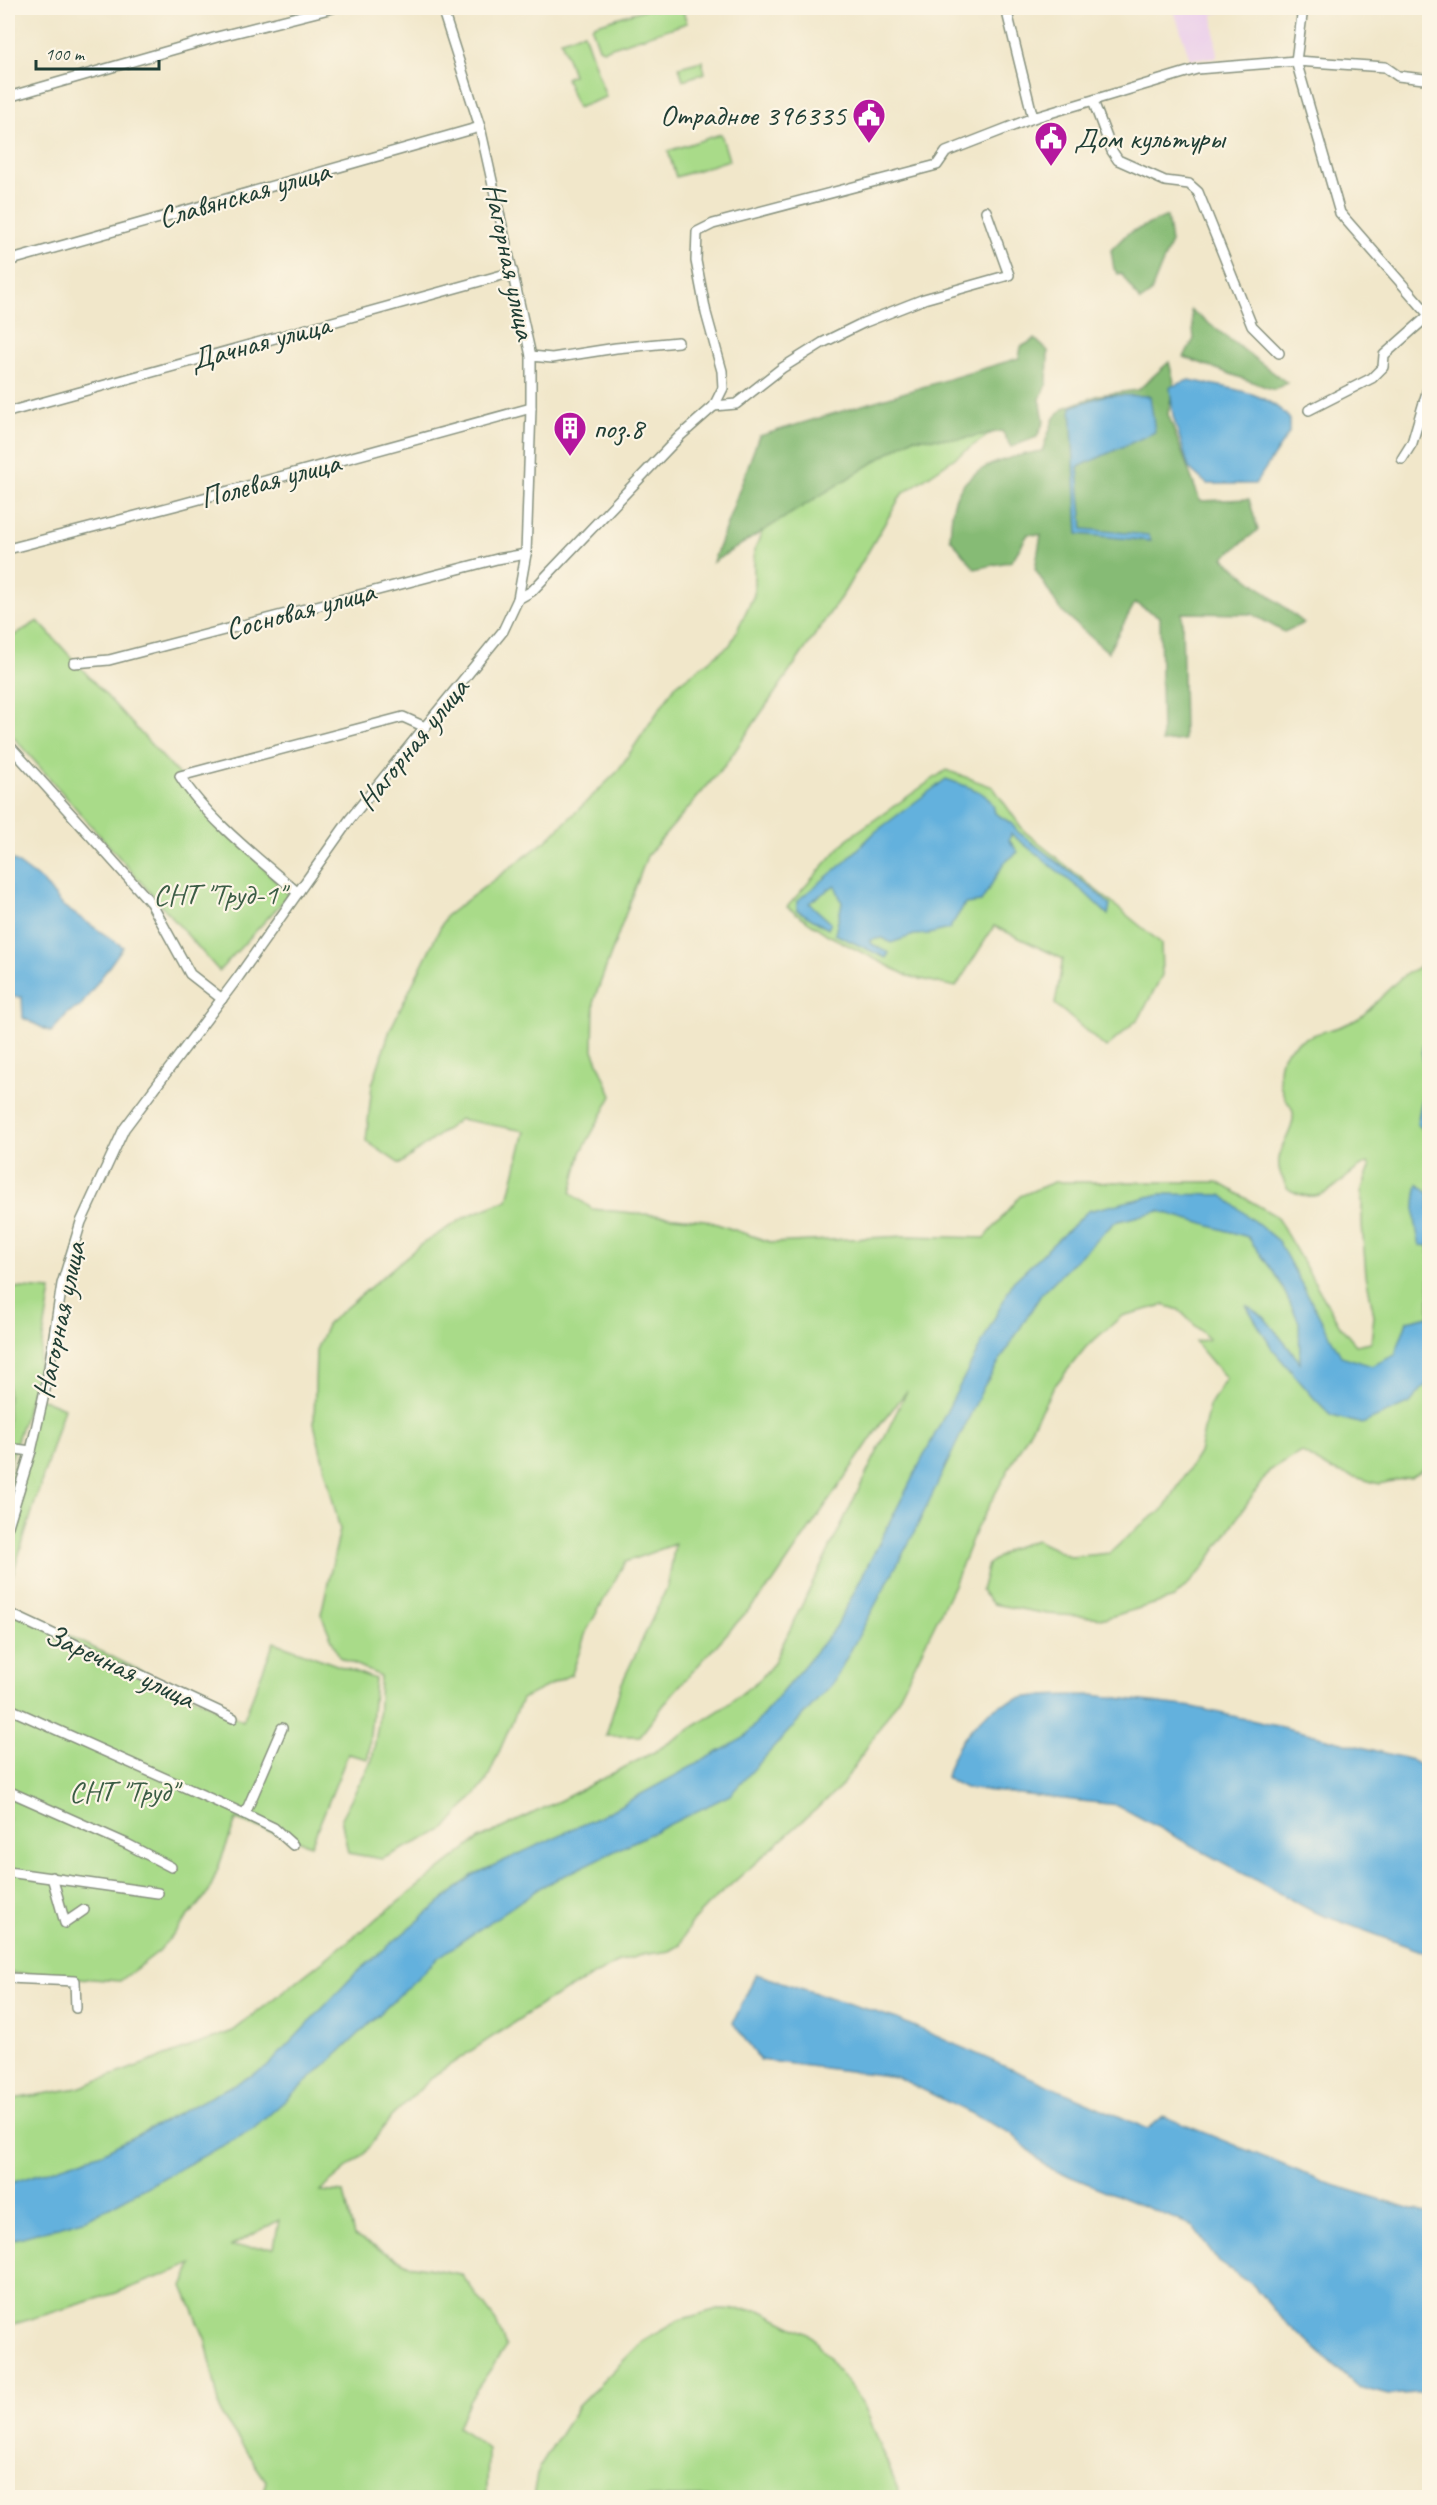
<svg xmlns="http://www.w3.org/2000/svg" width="1437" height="2505" font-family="Caveat,sans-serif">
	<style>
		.built { fill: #ecd1ea }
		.green { fill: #a9db89; stroke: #648c5e; stroke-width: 1.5; fill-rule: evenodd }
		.forest { fill: #86bb75; stroke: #527c54; stroke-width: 1.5 }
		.water { fill: #64b1dd; stroke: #427788; stroke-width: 1.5 }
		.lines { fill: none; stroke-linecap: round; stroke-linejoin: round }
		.street-casing { stroke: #88927f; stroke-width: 12 }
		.street { stroke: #fff; stroke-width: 9 }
		.labels { text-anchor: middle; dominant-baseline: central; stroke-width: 4.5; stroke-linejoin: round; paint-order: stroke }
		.poi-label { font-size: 30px; fill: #1f3d34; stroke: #fcf5e5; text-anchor: start }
		.street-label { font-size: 30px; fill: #1f3d34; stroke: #fcf5e5 }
		.park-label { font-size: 30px; fill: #3b5d45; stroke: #fcf5e5 }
	</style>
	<rect width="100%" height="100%" fill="#fcf5e5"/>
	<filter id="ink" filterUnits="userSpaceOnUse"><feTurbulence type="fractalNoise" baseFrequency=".0167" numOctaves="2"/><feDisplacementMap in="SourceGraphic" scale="12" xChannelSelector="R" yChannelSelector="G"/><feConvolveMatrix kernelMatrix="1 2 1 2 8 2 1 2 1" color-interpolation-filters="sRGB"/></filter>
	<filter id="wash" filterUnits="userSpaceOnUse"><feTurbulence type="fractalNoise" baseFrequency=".008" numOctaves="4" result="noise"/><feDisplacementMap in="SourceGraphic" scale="24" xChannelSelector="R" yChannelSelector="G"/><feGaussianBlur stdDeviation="1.35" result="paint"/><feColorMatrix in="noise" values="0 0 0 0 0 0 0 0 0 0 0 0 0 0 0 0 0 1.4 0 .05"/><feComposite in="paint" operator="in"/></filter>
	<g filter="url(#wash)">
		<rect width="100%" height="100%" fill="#f1e7ca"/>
		<path class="built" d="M1173,8H1241L1213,14L1217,57L1190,59Z"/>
		<g class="green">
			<path d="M649,8H682L687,23L603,50L599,48L592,28L594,25Z"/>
			<path d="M584,33L606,97L577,108L566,78L573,75L561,40Z"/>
			<path d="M702,61L705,73L683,80L679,67Z"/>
			<path d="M721,134L729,160L676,177L668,151Z"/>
			<path d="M1012,419L902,494L845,591L726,764L647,856L594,1000L593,1050L612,1096L581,1153L571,1193L592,1209L705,1220L773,1243L906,1236L985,1238L1020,1196L1054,1182H1218L1276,1216L1340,1326L1356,1345L1371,1342L1374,1316L1366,1275L1362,1224V1189L1370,1167L1368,1163C1350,1169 1338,1190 1319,1195C1310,1198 1300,1195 1292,1191C1287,1189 1286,1186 1284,1181C1267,1153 1296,1136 1293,1112C1292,1107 1289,1104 1286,1100C1279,1087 1275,1066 1285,1053C1304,1030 1336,1033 1359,1018C1375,1006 1387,989 1402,977C1410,971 1421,966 1429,961V1466L1411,1477L1379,1484L1331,1470L1301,1452L1269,1471L1202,1570L1174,1598L1106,1618L1047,1614L993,1604L981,1591L988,1564L1010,1549L1036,1540L1071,1557L1110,1553L1138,1527L1164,1509L1199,1453L1209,1406L1226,1378L1195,1342L1209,1339L1179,1310L1164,1305L1122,1316L1086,1347L1053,1388L976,1529L954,1585L896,1703L840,1788L709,1904L690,1924L680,1945L670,1951L641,1955L617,1963L545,2002L436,2074L391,2117L364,2154L320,2191L344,2193L354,2236L409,2265L461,2274L496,2321L506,2347L470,2399L458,2427L488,2449L487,2491L483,2497H262L266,2481L221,2414L206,2341L183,2286L193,2264L116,2293L8,2326V2100L78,2088L233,2031L479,1839L561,1800L656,1751L723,1708L760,1679L773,1664L907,1391L883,1421L772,1584L673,1693L640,1736H606L621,1685L668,1585L675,1544L625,1562L586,1632L572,1674L522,1699L486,1782L445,1829L382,1859L348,1853L341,1818L372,1760L378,1724L380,1676L339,1657L321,1614L340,1530L314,1424L316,1350L328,1323L420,1245L467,1216L508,1200L525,1131L460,1119L400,1164L366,1141L372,1085L390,1030L446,916L547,840L617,772L675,686L730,645L754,595V551L785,478L816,450ZM279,2220L274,2247H230Z"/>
			<path d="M38,621L289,895L219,971L8,731V639Z"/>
			<path d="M946,770L993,787L1024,831L1161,943L1162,975L1140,1017L1106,1048L1055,1004L1063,959L994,926L956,987L908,976L828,935L787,907L847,839Z"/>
			<path d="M8,1287L51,1290L36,1379L8,1470Z"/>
			<path d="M38,1397L64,1408L8,1590V1482Z"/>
			<path d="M8,1606L243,1721L274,1642L375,1679L368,1759L348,1754L311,1845L236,1820L209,1892L159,1951L120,1981L8,1973Z"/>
			<path d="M718,2309L760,2310L812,2336L864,2405L901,2497H533L538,2469L578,2406L642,2342L679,2320Z"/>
		</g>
		<g class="forest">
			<path d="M1167,216L1171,242L1150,294L1140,301L1121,273L1118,274L1114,269L1111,250L1127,234Z"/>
			<path d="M1191,310L1287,383L1274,390L1184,357L1194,339Z"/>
			<path d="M1035,339L1048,351L1047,383L1040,399L1044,421L1037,437L1011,447L1002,431L960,439L913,438L713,562L759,436L1019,358L1021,347Z"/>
			<path d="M1169,362L1174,382L1168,414L1200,501L1249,499L1258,530L1223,558L1304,623L1284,632L1252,614L1182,613L1184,740L1162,742L1160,617L1135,603L1108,652L1061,611L1035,569L1041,535L1028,534L1012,561L975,569L950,538C951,526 951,511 955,500C966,466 1011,456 1042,451L1054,418L1064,408L1099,395L1138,390Z"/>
		</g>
		<g class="water">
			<path d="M1189,380C1225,388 1263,389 1289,418V433L1255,484H1207L1189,468L1173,416L1170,387Z"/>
			<path d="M1106,395L1150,396L1155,432L1078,467L1083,529L1148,535L1151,541L1078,534L1071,407Z"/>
			<path d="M946,779C964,786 993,791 995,813L1011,823L1017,831L1096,892L1110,905L1108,915L1085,893L1011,834L1009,840L1018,852L1004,863L981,902L965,904L949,929L929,934L914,935L891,943L883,938L870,940L872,944L889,953L886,958L835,934L842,903L835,885L809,903L831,923L828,929L797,910V901L846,861L875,832Z"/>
			<path d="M8,856L43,882L63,906L123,947L80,1007L69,1012L51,1032L23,1018L22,997H8Z"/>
			<path d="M1429,1014L1430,1134H1429L1417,1124L1425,1084L1422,1051Z"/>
			<path d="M1418,1184L1429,1194V1246L1420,1245C1414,1223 1413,1206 1418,1184Z"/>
			<path d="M1160,1194L1222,1195L1278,1241L1341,1356L1372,1366L1395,1355L1407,1321L1429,1316V1381L1410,1403L1362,1424L1332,1416L1314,1398L1273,1350L1246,1305L1264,1317L1300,1362L1299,1322L1279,1280L1248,1237L1159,1211L1115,1222L1042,1293L984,1386L913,1535L833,1683L730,1795L541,1887L439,1957L340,2052L252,2130L87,2219L8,2241V2184L102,2153L266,2068L355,1974L473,1875L601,1816L744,1738L836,1627L1013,1282L1088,1211Z"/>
			<path d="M1092,1695L1193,1707L1299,1731L1412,1760L1429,1773V1954L1314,1912L1117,1805L965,1788L946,1778C953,1743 985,1704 1022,1698C1044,1694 1069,1696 1092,1695Z"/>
			<path d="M756,1974L897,2019L1148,2129L1163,2116L1330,2184L1429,2214V2392L1388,2395L1358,2387L1280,2317L1253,2285L1219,2262L1193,2226L1047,2167L1011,2133L897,2077L760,2060L733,2023Z"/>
		</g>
	</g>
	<g filter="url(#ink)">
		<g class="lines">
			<defs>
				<g id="street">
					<path d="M1006,8L1033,118"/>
					<path d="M1303,8L1296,61L1340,213L1430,316"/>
					<path d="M8,97L217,37L333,8"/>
					<path d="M1093,101L1112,151L1118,160L1165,181L1189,184L1198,192L1252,326L1279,353"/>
					<path d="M8,261L480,127"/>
					<path d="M531,356L552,358L616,348L678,342"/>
					<path d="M714,406L736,404L782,368L822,343L863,323L924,299L1009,275L986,211"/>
					<path d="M1309,410L1372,378L1383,367L1384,355L1428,316"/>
					<path d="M8,412L513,272"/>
					<path d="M1402,459L1412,443L1430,382"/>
					<path d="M8,549L178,505L531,408"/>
					<path d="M518,599L532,591L680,436L714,406L723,388L722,371L706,313L696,261L697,232L713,224L937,165L946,152L1033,118L1197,69L1296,61L1385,67L1398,76L1424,79"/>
					<path d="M74,663L109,660L497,559L526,554"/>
					<path d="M8,744L151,903L190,974L222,999"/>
					<path d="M298,893C259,859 207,819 180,776L403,717L425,727"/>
					<path d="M8,1448L31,1451"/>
					<path d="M8,1526L31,1451L47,1381L62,1284L81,1222L124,1129L239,976L350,819L503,631L518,599L526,554L531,408V356L480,127L442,8"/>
					<path d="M8,1613L233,1718"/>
					<path d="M8,1708L249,1816L274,1828L293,1845"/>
					<path d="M8,1791L127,1844L171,1867"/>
					<path d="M245,1814L282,1728"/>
					<path d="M8,1872L158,1893"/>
					<path d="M52,1877L65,1923L84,1910"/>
					<path d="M8,1978L75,1981L76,2008"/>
				</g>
			</defs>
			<use href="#street" class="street-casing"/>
			<use href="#street" class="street"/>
		</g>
	</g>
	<defs>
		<symbol id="civic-pin" viewBox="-11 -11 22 30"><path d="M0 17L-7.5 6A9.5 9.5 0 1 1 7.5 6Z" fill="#b5179e" stroke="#fcf5e5"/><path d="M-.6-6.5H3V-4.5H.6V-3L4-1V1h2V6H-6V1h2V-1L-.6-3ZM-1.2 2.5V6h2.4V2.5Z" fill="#fff"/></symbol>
		<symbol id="building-pin" viewBox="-11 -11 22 30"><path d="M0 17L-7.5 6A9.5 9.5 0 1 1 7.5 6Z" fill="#b5179e" stroke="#fcf5e5"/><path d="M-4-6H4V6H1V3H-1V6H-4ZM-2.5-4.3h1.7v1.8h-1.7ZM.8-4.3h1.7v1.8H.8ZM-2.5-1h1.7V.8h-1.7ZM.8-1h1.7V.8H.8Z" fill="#fff"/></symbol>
	</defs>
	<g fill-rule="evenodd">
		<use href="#civic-pin" x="850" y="96" width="38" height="52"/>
		<use href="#civic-pin" x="1032" y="119" width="38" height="52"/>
		<use href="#building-pin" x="551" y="409" width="38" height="52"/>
	</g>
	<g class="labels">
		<g class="poi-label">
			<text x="846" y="115" text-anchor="end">Отрадное 396335</text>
			<text x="1074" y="138">Дом культуры</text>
			<text x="593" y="428">поз.8</text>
		</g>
		<g class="street-label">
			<text transform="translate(244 194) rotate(-16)">Славянская улица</text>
			<text transform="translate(510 261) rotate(78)">Нагорная улица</text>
			<text transform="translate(260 342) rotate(-15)">Дачная улица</text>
			<text transform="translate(270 480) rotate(-15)">Полевая улица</text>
			<text transform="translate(300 610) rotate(-15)">Сосновая улица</text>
			<text transform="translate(412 744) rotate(-51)">Нагорная улица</text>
			<text transform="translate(59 1320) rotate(-78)">Нагорная улица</text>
			<text transform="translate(120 1666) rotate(25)">Заречная улица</text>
		</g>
		<g class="park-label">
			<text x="219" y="894">СНТ "Труд-1"</text>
			<text x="123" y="1791">СНТ "Труд"</text>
		</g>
	</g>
	<rect width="1437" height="2505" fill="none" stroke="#fcf5e5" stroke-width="30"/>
	<path d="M36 60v9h123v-9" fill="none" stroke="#1f3d34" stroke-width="3"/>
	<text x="45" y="60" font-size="18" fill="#1f3d34" stroke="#fcf5e5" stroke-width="4.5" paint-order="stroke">100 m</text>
</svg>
